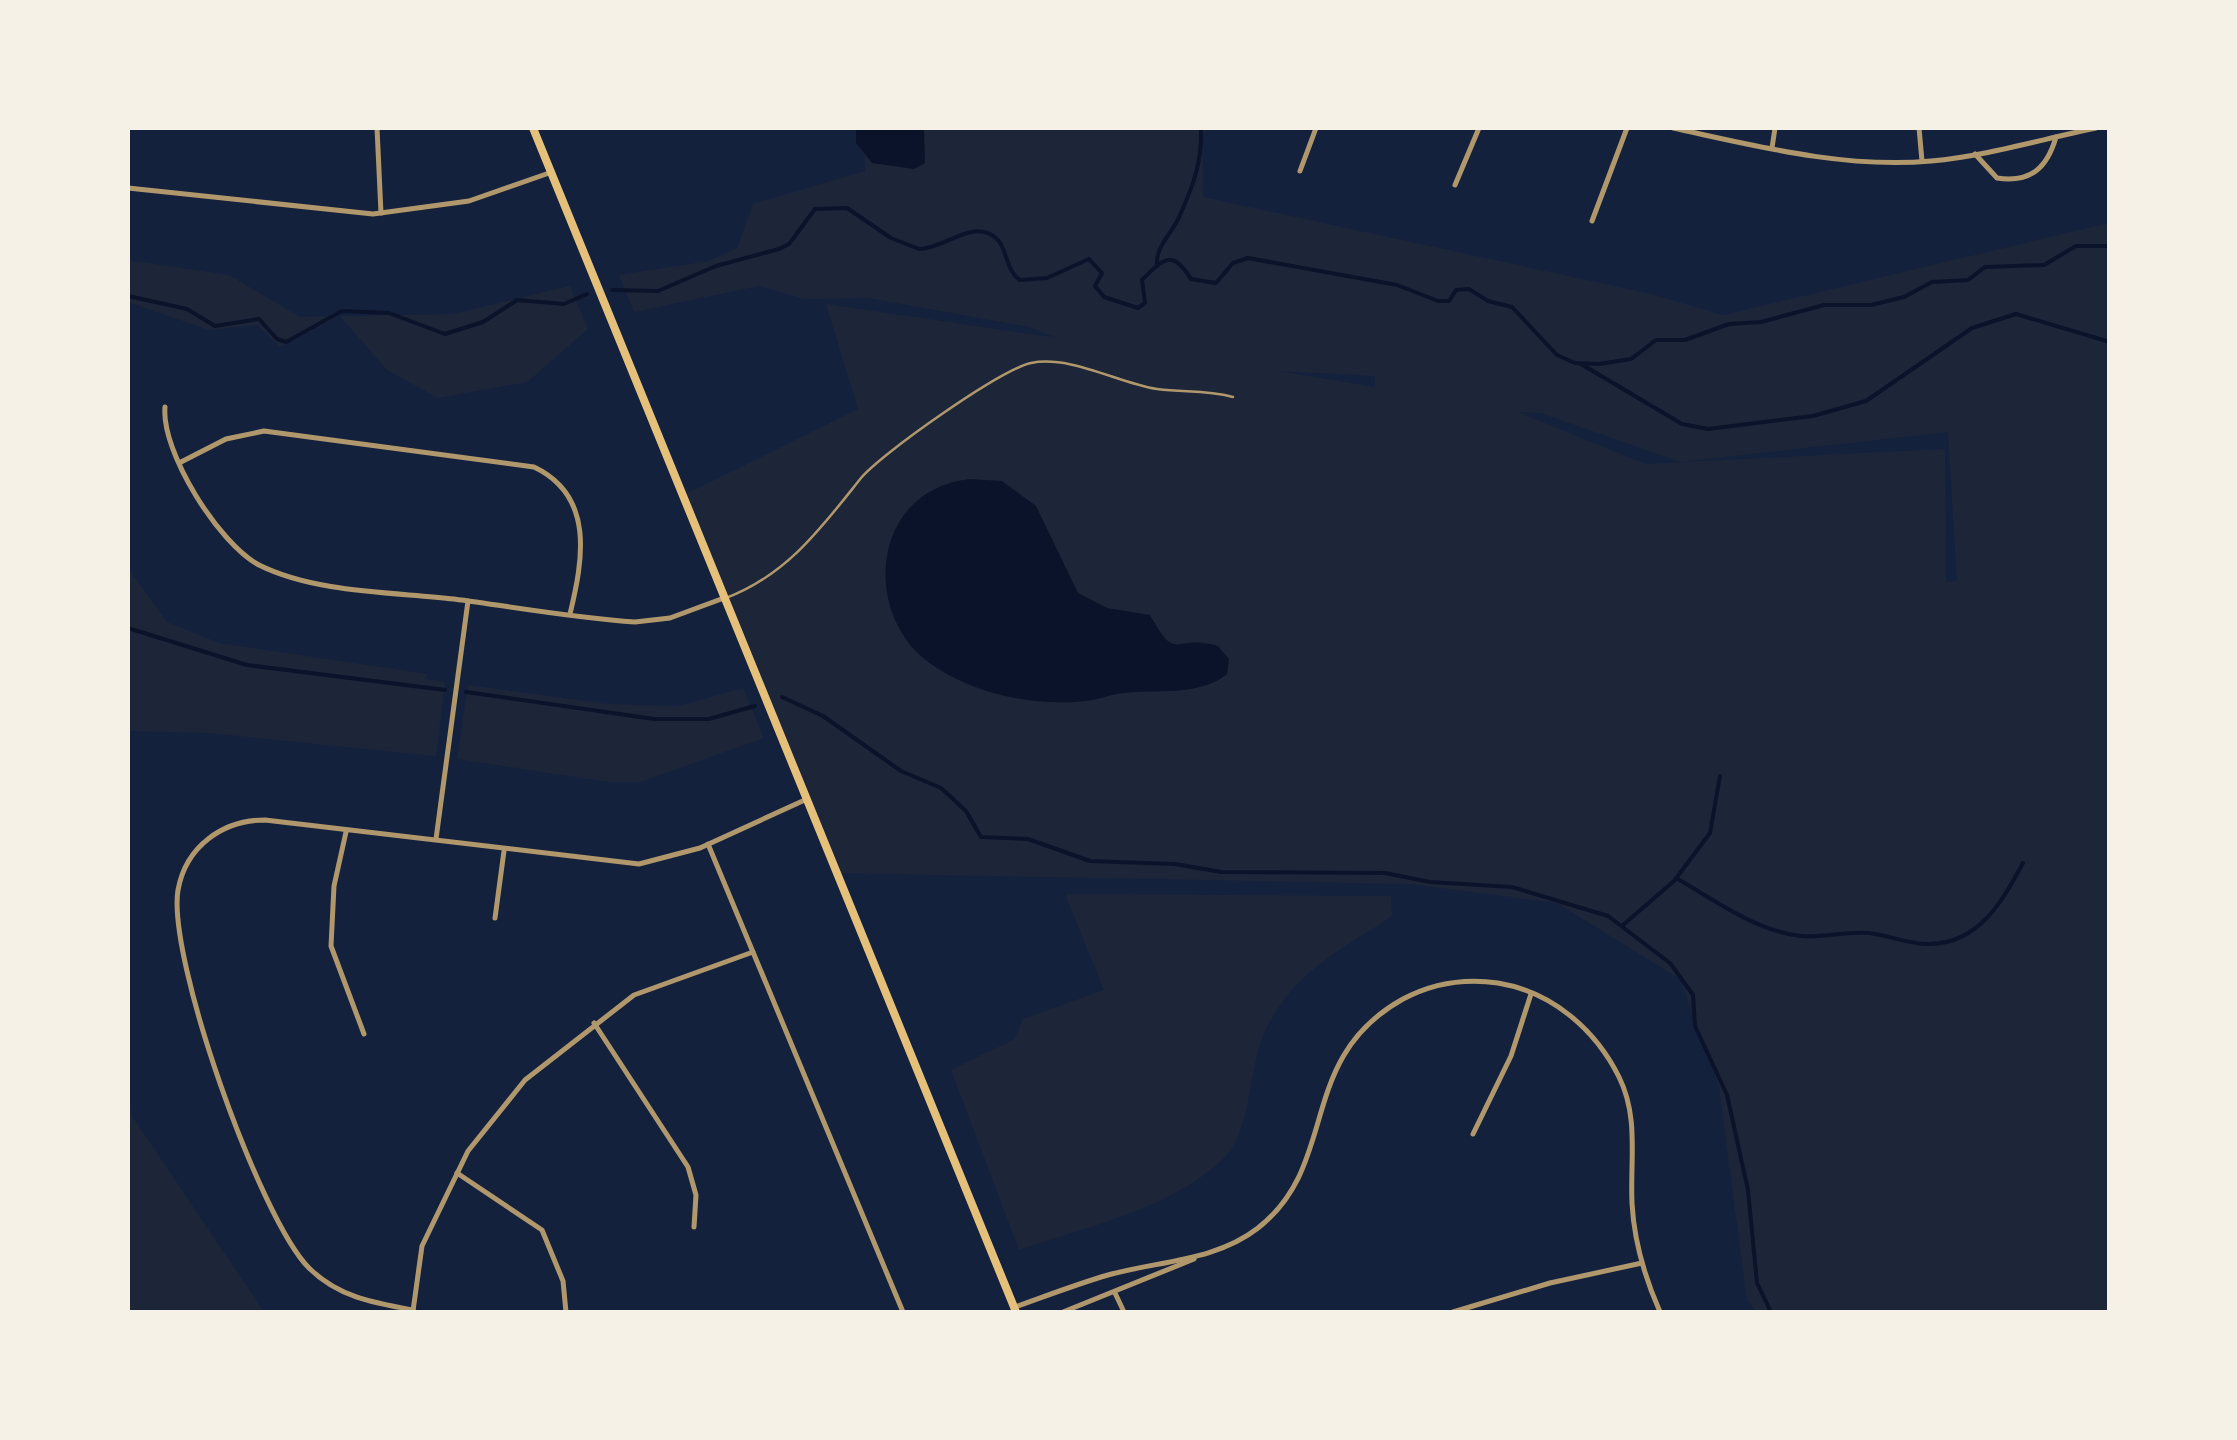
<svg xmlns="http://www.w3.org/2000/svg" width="2237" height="1440" font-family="'Roboto Condensed',sans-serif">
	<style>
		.green { fill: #1d2539; fill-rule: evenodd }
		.water { fill: #0b132b }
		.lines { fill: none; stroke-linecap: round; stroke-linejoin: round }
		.stream { stroke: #0b132b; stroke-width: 4 }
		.service { stroke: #b1986c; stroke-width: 2.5 }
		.minor { stroke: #b1986c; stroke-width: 5 }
		.secondary { stroke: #e5c07b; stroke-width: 8 }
	</style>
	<rect width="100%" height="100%" fill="#14213d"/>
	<g class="green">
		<path d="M864,128H1207L1202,136L1203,197L1647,293L1723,315L2109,223V1312H1757L1747,1300L1719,1087L1680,979L1557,903L1409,884L836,873L682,496L858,409L826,304L1057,338L1029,327L869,298L804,299L759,286L634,312L619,275L709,261L737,248L753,204L865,171ZM1278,371L1375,376V387ZM1518,412L1541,413L1680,462L1948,432L1957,581L1946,582L1945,449L1645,464Z"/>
		<path d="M128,260L229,275L300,317L453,314L570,286L588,329L527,382L438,398L387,370L340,316L280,347L258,325L209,330L128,302Z"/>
		<path d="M128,568L167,622L219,643L428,674L425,679L445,682L436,756L208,733L128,731Z"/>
		<path d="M468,685L608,704L679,706L743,688L764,738L640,782H609L457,759Z"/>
		<path d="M1065,894L1391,896L1392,916C1341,950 1298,969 1268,1025C1246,1065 1255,1130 1221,1161C1168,1210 1085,1227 1019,1250L951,1070L1015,1039L1023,1019L1104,990Z"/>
		<path d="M128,1092L132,1116L264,1312H128Z"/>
	</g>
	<g class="water">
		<path d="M856,128H924L925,163L914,169L872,163L856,143Z"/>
		<path d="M970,479L1002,481L1036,506L1078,593L1107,608L1150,615C1178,665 1173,633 1218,646L1229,659L1227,674C1199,697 1156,689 1123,693C1112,694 1103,698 1093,700C1039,708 975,695 931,664C861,615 870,490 970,479Z"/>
	</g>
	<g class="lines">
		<g class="stream">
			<path d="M1157,266C1155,246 1173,233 1180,215C1194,184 1202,161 1201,128"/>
			<path d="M612,290L658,291L716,266L779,249L789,244L815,209L847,208L891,238L919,249C942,249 969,223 990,234C1009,243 1003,269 1020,280L1047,278L1089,259L1102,273L1095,286L1104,297L1138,308L1145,303L1142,280C1164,258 1172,249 1191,279L1216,283L1233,263L1248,258L1397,285L1438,301H1449L1456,290L1469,289L1488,301L1512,307L1557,355L1575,363L1599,364L1631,359L1656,340H1685L1729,324L1761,322L1824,305H1871L1904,297L1932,282L1968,280L1985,267L2044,265L2076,246H2110"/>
			<path d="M128,296L187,309L215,326L259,319L277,339L286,342L342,311L389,313L445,334L483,322L517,300L564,304L587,294"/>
			<path d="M1581,364L1682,424L1708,429L1813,416L1866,401L1972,328L2016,314L2110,342"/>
			<path d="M128,628L247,665L445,690"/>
			<path d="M466,692L654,719H709L755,706"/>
			<path d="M782,697L823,716L901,771L941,788L966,811L981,837L1028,839L1090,861L1175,864L1221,872L1385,873L1430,882L1512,887L1608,916L1670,963L1693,995L1695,1026L1727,1095L1748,1190L1757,1283L1771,1312"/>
			<path d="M1676,878C1715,900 1755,931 1801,936C1824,938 1846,931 1869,933C1889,935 1910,945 1930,944C1979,943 2002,902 2023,863"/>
			<path d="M1623,925L1674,881L1710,833L1720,776"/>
		</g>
		<path class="service" d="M726,598C787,575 822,527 861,478C882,453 1000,370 1031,363C1071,355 1118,383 1157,389C1185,393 1203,389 1233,397"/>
		<g class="minor">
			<path d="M377,128L381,213"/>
			<path d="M1673,128C1756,146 1845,169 1931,161C1987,156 2042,139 2096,128"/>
			<path d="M1919,128L1922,161"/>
			<path d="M1772,148L1775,128"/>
			<path d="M1975,154L1997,178C2031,183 2047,168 2056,137"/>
			<path d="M1300,171L1316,128"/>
			<path d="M1455,185L1479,128"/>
			<path d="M128,188L373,214L469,201L552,172"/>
			<path d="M1592,221L1627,128"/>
			<path d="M165,407C161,452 219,544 259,565C315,593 393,592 454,599C514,607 575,618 635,622L670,618L724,598"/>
			<path d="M181,462L226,439L264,431L534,467C595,496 583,560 570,614"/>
			<path d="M346,832L334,886L331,946L364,1034"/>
			<path d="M436,839L468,601"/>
			<path d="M708,844L903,1312"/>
			<path d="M495,918L504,851"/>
			<path d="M594,1023L688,1167L696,1195L694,1227"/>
			<path d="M1473,1134L1511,1056L1531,994"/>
			<path d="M457,1173L542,1230L563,1281L566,1312"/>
			<path d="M1115,1293L1124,1312"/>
			<path d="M1015,1307C1046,1296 1077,1284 1108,1275C1158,1261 1216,1261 1258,1228C1341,1163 1295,1059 1403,999C1433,983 1464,978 1498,983C1552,992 1595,1029 1619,1077C1639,1117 1630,1160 1632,1203C1634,1242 1645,1278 1660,1312"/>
			<path d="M413,1310C374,1303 338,1297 309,1268C260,1219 167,958 178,890C186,846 223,820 265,820L639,864L700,848L807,799"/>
			<path d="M413,1311L422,1246L468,1151L525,1080L634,995L753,952"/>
			<path d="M1063,1312L1194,1259"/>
			<path d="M1453,1312L1550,1283L1642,1263"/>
		</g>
		<path class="secondary" d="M533,128L1016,1312"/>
	</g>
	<rect width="2237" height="1440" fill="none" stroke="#f6f1e7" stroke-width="260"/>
</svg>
